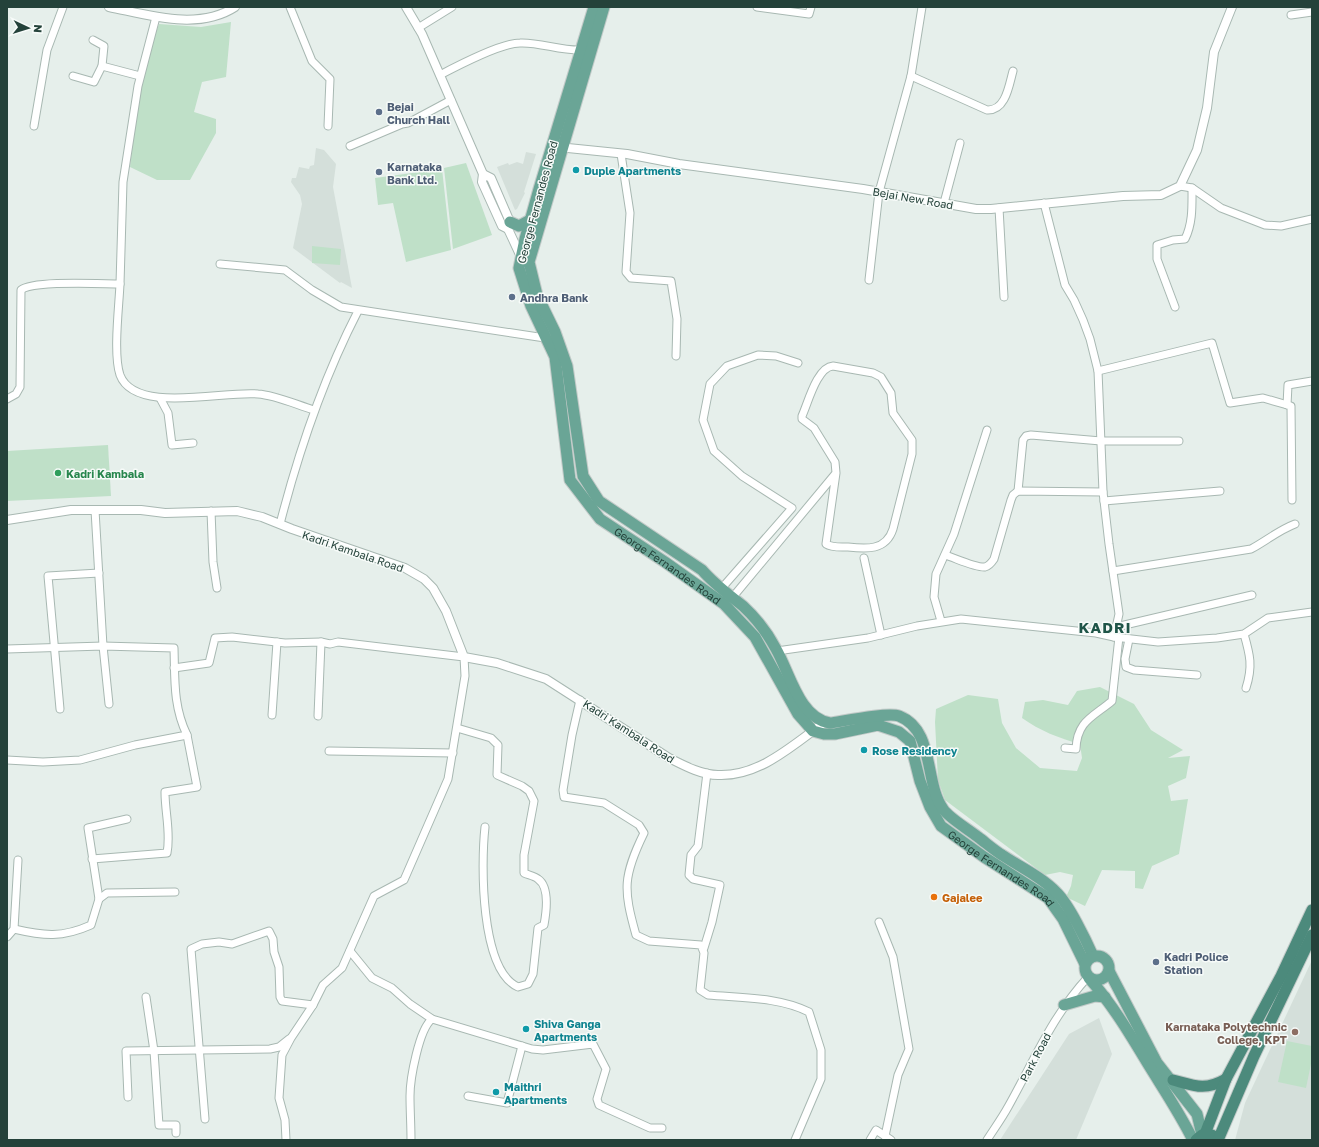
<svg xmlns="http://www.w3.org/2000/svg" width="1319" height="1147" font-family="'Golos Text',sans-serif">
	<style>
		.built { fill: #d4dfda }
		.green { fill: #bfe0c8 }
		.lines { fill: none; stroke-linecap: round; stroke-linejoin: round }
		.minor-casing { stroke: #a8b8b2; stroke-width: 9 }
		.tertiary-casing { stroke: #a8b8b2; stroke-width: 10 }
		.primary-casing { stroke: #c2cac8; stroke-width: 13 }
		.trunk-casing { stroke: #c2cac8; stroke-width: 13 }
		.minor { stroke: #fff; stroke-width: 7 }
		.tertiary { stroke: #fff; stroke-width: 8 }
		.primary { stroke: #6aa596; stroke-width: 11 }
		.trunk { stroke: #4c8a7c; stroke-width: 11 }
		.service-dot { fill: #5c6f8a; stroke: #f7fbf9; stroke-width: 1.5 }
		.culture-dot { fill: #0f9aa8; stroke: #f7fbf9; stroke-width: 1.5 }
		.leisure-dot { fill: #2e9e5b; stroke: #f7fbf9; stroke-width: 1.5 }
		.food-dot { fill: #e8710a; stroke: #f7fbf9; stroke-width: 1.5 }
		.education-dot { fill: #8d6e63; stroke: #f7fbf9; stroke-width: 1.5 }
		.labels { text-anchor: middle; dominant-baseline: central; stroke-width: 3; stroke-linejoin: round; paint-order: stroke }
		.service-label { font-size: 11px; font-weight: bold; fill: #4e5e75; stroke: #f7fbf9; text-anchor: start }
		.culture-label { font-size: 11px; font-weight: bold; fill: #0d838f; stroke: #f7fbf9; text-anchor: start }
		.street-label { font-size: 11px; fill: #24423a; stroke: #f7fbf9 }
		.leisure-label { font-size: 11px; font-weight: bold; fill: #27864d; stroke: #f7fbf9; text-anchor: start }
		.food-label { font-size: 11px; font-weight: bold; fill: #c56008; stroke: #f7fbf9; text-anchor: start }
		.education-label { font-size: 11px; font-weight: bold; fill: #785e54; stroke: #f7fbf9; text-anchor: end }
		.district-label { font-size: 15px; font-weight: bold; letter-spacing: 1px; fill: #1f5548; stroke: #f7fbf9 }
	</style>
	<rect width="100%" height="100%" fill="#e6efeb"/>
	<g class="built">
		<path d="M316,148L324,150L336,164L333,187L352,288L341,282L340,283L293,248L302,204L300,195L291,182L292,178H296L299,167L309,169L310,166L314,165Z"/>
		<path d="M526,152L536,154L524,192L525,193L517,209L515,210L497,167L508,163L509,165L517,162L523,164Z"/>
		<path d="M1312,960V1140H1235L1245,1103Z"/>
		<path d="M1099,1018L1112,1054L1076,1140H1000L1069,1034Z"/>
	</g>
	<g class="green">
		<path d="M231,22L226,77L202,82L194,112L216,119V133L190,180H157L130,167L140,76L159,24L201,27Z"/>
		<path d="M466,163L492,235L453,249L444,168Z"/>
		<path d="M442,169L451,250L406,262L393,203L378,205L375,178Z"/>
		<path d="M312,246L341,249L340,265L312,263Z"/>
		<path d="M108,445L111,496L7,501V451Z"/>
		<path d="M1100,687L1134,704L1151,730L1183,750L1168,758L1190,756L1186,778L1168,786L1171,801L1188,799L1179,854L1152,866L1143,889L1135,888V871L1102,870L1085,906L1066,897L1071,886L1073,875L1060,872L1045,875L945,800L938,780L935,722L936,709L968,695L998,699L1002,723L1016,748L1040,768L1077,771L1082,758L1080,744C1059,738 1040,731 1022,718L1025,702L1043,700L1068,705L1077,691Z"/>
		<path d="M1287,1041L1312,1046V1059L1306,1088L1278,1082Z"/>
	</g>
	<g class="lines">
		<defs>
			<g id="minor">
				<path d="M290,7L312,61L330,79L328,126"/>
				<path d="M757,7L809,14L811,7"/>
				<path d="M1291,15L1312,12"/>
				<path d="M418,28L452,7"/>
				<path d="M102,66L140,76"/>
				<path d="M440,75C459,65 501,43 520,43C540,42 560,51 582,50"/>
				<path d="M73,76L94,82L102,66L104,46L93,40"/>
				<path d="M911,76L987,110C1006,111 1009,85 1013,71"/>
				<path d="M34,126L47,50L63,7"/>
				<path d="M350,146L402,124L408,123L451,100"/>
				<path d="M621,154L630,213L626,272L631,278L671,281L677,319L676,356"/>
				<path d="M1180,186L1192,188L1221,208L1265,225L1281,226L1312,219"/>
				<path d="M944,203L960,143"/>
				<path d="M1044,203L1065,285L1074,300L1083,320L1090,339L1098,371L1103,492L1109,544L1119,614L1114,637L1158,642L1217,638L1244,634L1268,618L1312,612"/>
				<path d="M999,208L1004,297"/>
				<path d="M220,264L285,270L312,290L341,307L545,338"/>
				<path d="M869,280L879,192L911,76L922,7"/>
				<path d="M120,284C119,307 113,354 120,375C135,415 226,390 258,394C275,395 297,405 314,410"/>
				<path d="M1175,307L1157,259V245L1173,240L1185,239C1193,223 1192,205 1192,188"/>
				<path d="M1098,371L1212,343L1230,403L1263,398L1291,406L1292,500"/>
				<path d="M160,398L168,413L172,445L193,443"/>
				<path d="M7,399L16,394L20,387L21,290C33,280 101,284 120,284L123,182L138,86L156,17"/>
				<path d="M1287,405L1288,385L1312,381"/>
				<path d="M1018,491L1023,440L1026,436L1031,435L1101,441H1179"/>
				<path d="M1104,501L1220,491"/>
				<path d="M95,510L103,646L109,704"/>
				<path d="M211,511L213,562L217,588"/>
				<path d="M280,524C299,450 323,379 358,311"/>
				<path d="M945,555C955,558 976,568 985,567C989,566 992,562 994,559L1011,500L1013,495L1018,491L1103,492"/>
				<path d="M864,558L881,635"/>
				<path d="M1113,571L1251,549C1266,541 1279,530 1295,524"/>
				<path d="M721,589L792,508L742,476L714,451L703,420L710,384L727,366L758,355L776,356L798,363"/>
				<path d="M732,598L836,473L835,462L814,428L802,419V416C808,403 817,367 833,366L873,373L881,377L891,393L893,413L912,440V454L893,529C886,551 866,549 848,547C841,547 832,548 826,544L836,473"/>
				<path d="M941,621L934,597L936,574L954,534L987,430"/>
				<path d="M1116,627L1252,595"/>
				<path d="M1244,634C1250,655 1253,666 1246,688"/>
				<path d="M1129,639L1125,659L1126,667L1134,670L1197,675"/>
				<path d="M7,649L103,646L174,648C175,679 173,706 187,735L135,745L80,760L43,762L7,760"/>
				<path d="M777,651L868,638L917,626L961,619L1096,633L1114,637"/>
				<path d="M174,668L209,663L215,638L232,637L285,643L321,642L330,644L338,642L464,657L465,676L448,779L404,880L374,896L342,968L323,985L313,1005L291,1038L282,1055L279,1098L285,1120L286,1140"/>
				<path d="M580,700L572,735L563,790L564,797L604,803L639,825L644,833C623,876 623,889 636,935L649,941L701,945L704,953L700,990L708,995C742,998 779,997 809,1012L821,1050V1079L795,1140"/>
				<path d="M60,709L48,576L99,573"/>
				<path d="M272,715L277,642"/>
				<path d="M318,716L321,642"/>
				<path d="M457,728L491,738L498,745L497,775L522,786L529,791L534,801L524,855V873C528,875 535,876 538,879C550,887 546,914 544,925L538,928L533,974L528,984L518,987C480,970 481,863 485,827"/>
				<path d="M1065,748L1076,749C1077,721 1093,717 1112,701L1119,637"/>
				<path d="M329,751L453,753"/>
				<path d="M92,859L167,853C171,833 165,813 165,792L197,787L187,735"/>
				<path d="M99,899L107,893L175,892"/>
				<path d="M879,922L893,957L909,1049L898,1075L885,1136"/>
				<path d="M14,929C44,936 62,938 91,925L99,899L88,828L127,819"/>
				<path d="M7,937L14,929L18,860"/>
				<path d="M704,948L712,922L720,885L693,879L689,875L691,855L698,846L707,773"/>
				<path d="M350,951L372,978L392,988L410,1004L432,1019"/>
				<path d="M146,997L154,1051L159,1125H176V1133"/>
				<path d="M468,1096L507,1103L522,1046"/>
				<path d="M128,1097L126,1051L270,1049L279,1047L289,1039"/>
				<path d="M205,1119L191,949L202,944L219,942L232,944L269,931L273,939L274,952L279,967L280,997L282,1001L313,1005"/>
				<path d="M411,1140C411,1125 410,1111 410,1096C410,1079 419,1029 432,1019L532,1049L543,1050L593,1044L606,1069L597,1099L599,1105L650,1128H662"/>
				<path d="M870,1140L876,1130L891,1140"/>
				<path d="M987,1140C994,1129 1002,1118 1008,1107C1034,1061 1052,1016 1088,977"/>
			</g>
			<g id="tertiary">
				<path d="M109,7C149,15 198,31 235,7"/>
				<path d="M406,7L422,34L483,174"/>
				<path d="M558,147L627,154L679,164L863,189L976,209H991L1123,196L1161,195L1180,186L1197,150L1207,108L1214,52L1232,7"/>
				<path d="M483,174L491,178L510,222L508,229L502,226L482,182Z"/>
				<path d="M508,229L522,259"/>
				<path d="M7,520L71,510H141L165,513L237,511L262,517L292,529L405,568L424,579L433,588L446,611L464,657L497,663L546,679L669,758C683,765 701,775 718,775C759,777 793,745 825,722"/>
			</g>
			<g id="primary">
				<path id="s1" d="M594,7L539,189L525,239L519,268L531,306L555,357L570,480L600,519L665,562L724,604L755,637L798,714L813,731L824,734H835L878,725L899,732L910,741L920,781L930,807L941,826L984,857L1048,898L1063,919L1085,964"/>
				<path d="M604,7L529,262L537,295L555,332L567,366L583,476L599,501L702,570C714,584 728,594 743,606C756,618 768,634 776,649C790,673 799,718 830,723C844,721 888,712 899,716C935,730 924,782 943,809C949,818 968,829 978,837C986,843 994,850 1002,855C1020,867 1042,877 1057,893C1069,905 1086,940 1093,956"/>
				<path d="M510,222L519,226L530,220"/>
				<circle cx="1097" cy="968" r="12"/>
				<path d="M1109,971L1157,1063L1197,1114L1202,1135"/>
				<path d="M1089,978C1112,1004 1130,1034 1148,1064C1164,1090 1179,1112 1193,1140"/>
				<path d="M1064,1005L1095,996L1105,997"/>
			</g>
			<g id="trunk">
				<path d="M1173,1080C1195,1086 1205,1091 1226,1079"/>
				<path d="M1205,1134L1226,1079L1281,976L1312,910"/>
				<path d="M1196,1140L1202,1135H1212"/>
				<path d="M1218,1140L1254,1056L1312,935"/>
			</g>
		</defs>
		<use href="#minor" class="minor-casing"/>
		<use href="#tertiary" class="tertiary-casing"/>
		<use href="#primary" class="primary-casing"/>
		<use href="#trunk" class="trunk-casing"/>
		<use href="#minor" class="minor"/>
		<use href="#tertiary" class="tertiary"/>
		<use href="#primary" class="primary"/>
		<use href="#trunk" class="trunk"/>
	</g>
	<g class="service-dot">
		<circle cx="379" cy="112" r="4"/>
		<circle cx="379" cy="172" r="4"/>
		<circle cx="512" cy="297" r="4"/>
		<circle cx="1156" cy="962" r="4"/>
	</g>
	<g class="culture-dot">
		<circle cx="576" cy="170" r="4"/>
		<circle cx="864" cy="750" r="4"/>
		<circle cx="526" cy="1029" r="4"/>
		<circle cx="496" cy="1092" r="4"/>
	</g>
	<circle class="leisure-dot" cx="58" cy="473" r="4"/>
	<circle class="food-dot" cx="934" cy="897" r="4"/>
	<circle class="education-dot" cx="1295" cy="1032" r="4"/>
	<g class="labels">
		<g class="service-label">
			<text x="387" y="106">Bejai<tspan x="387" dy="13">Church Hall</tspan></text>
			<text x="387" y="166">Karnataka<tspan x="387" dy="13">Bank Ltd.</tspan></text>
			<text x="520" y="297">Andhra Bank</text>
			<text x="1164" y="956">Kadri Police<tspan x="1164" dy="13">Station</tspan></text>
		</g>
		<g class="culture-label">
			<text x="584" y="170">Duple Apartments</text>
			<text x="872" y="750">Rose Residency</text>
			<text x="534" y="1023">Shiva Ganga<tspan x="534" dy="13">Apartments</tspan></text>
			<text x="504" y="1086">Maithri<tspan x="504" dy="13">Apartments</tspan></text>
		</g>
		<g class="street-label">
			<text transform="translate(913 198) rotate(10)">Bejai New Road</text>
			<text transform="translate(537 202) rotate(-75)">George Fernandes Road</text>
			<text transform="translate(353 551) rotate(19)">Kadri Kambala Road</text>
			<text stroke="none"><textPath href="#s1" startOffset="623">George Fernandes Road</textPath></text>
			<text transform="translate(629 731) rotate(33)">Kadri Kambala Road</text>
			<text stroke="none"><textPath href="#s1" startOffset="1115">George Fernandes Road</textPath></text>
			<text transform="translate(1035 1057) rotate(-62)">Park Road</text>
		</g>
		<g class="leisure-label">
			<text x="66" y="473">Kadri Kambala</text>
		</g>
		<g class="food-label">
			<text x="942" y="897">Gajalee</text>
		</g>
		<g class="education-label">
			<text x="1287" y="1026">Karnataka Polytechnic<tspan x="1287" dy="13">College, KPT</tspan></text>
		</g>
		<g class="district-label">
			<text x="1105" y="627">KADRI</text>
		</g>
	</g>
	<rect width="1319" height="1147" fill="none" stroke="#24423a" stroke-width="16"/>
	<g transform="translate(28 28) rotate(94)" stroke="#f7fbf9" stroke-width="3" paint-order="stroke">
	<path d="M0-3L7 15L0 10L-7 15Z" fill="#24423a"/>
	<text y="-6" font-size="11" font-weight="bold" text-anchor="middle" fill="#24423a">N</text>
	</g>
</svg>
